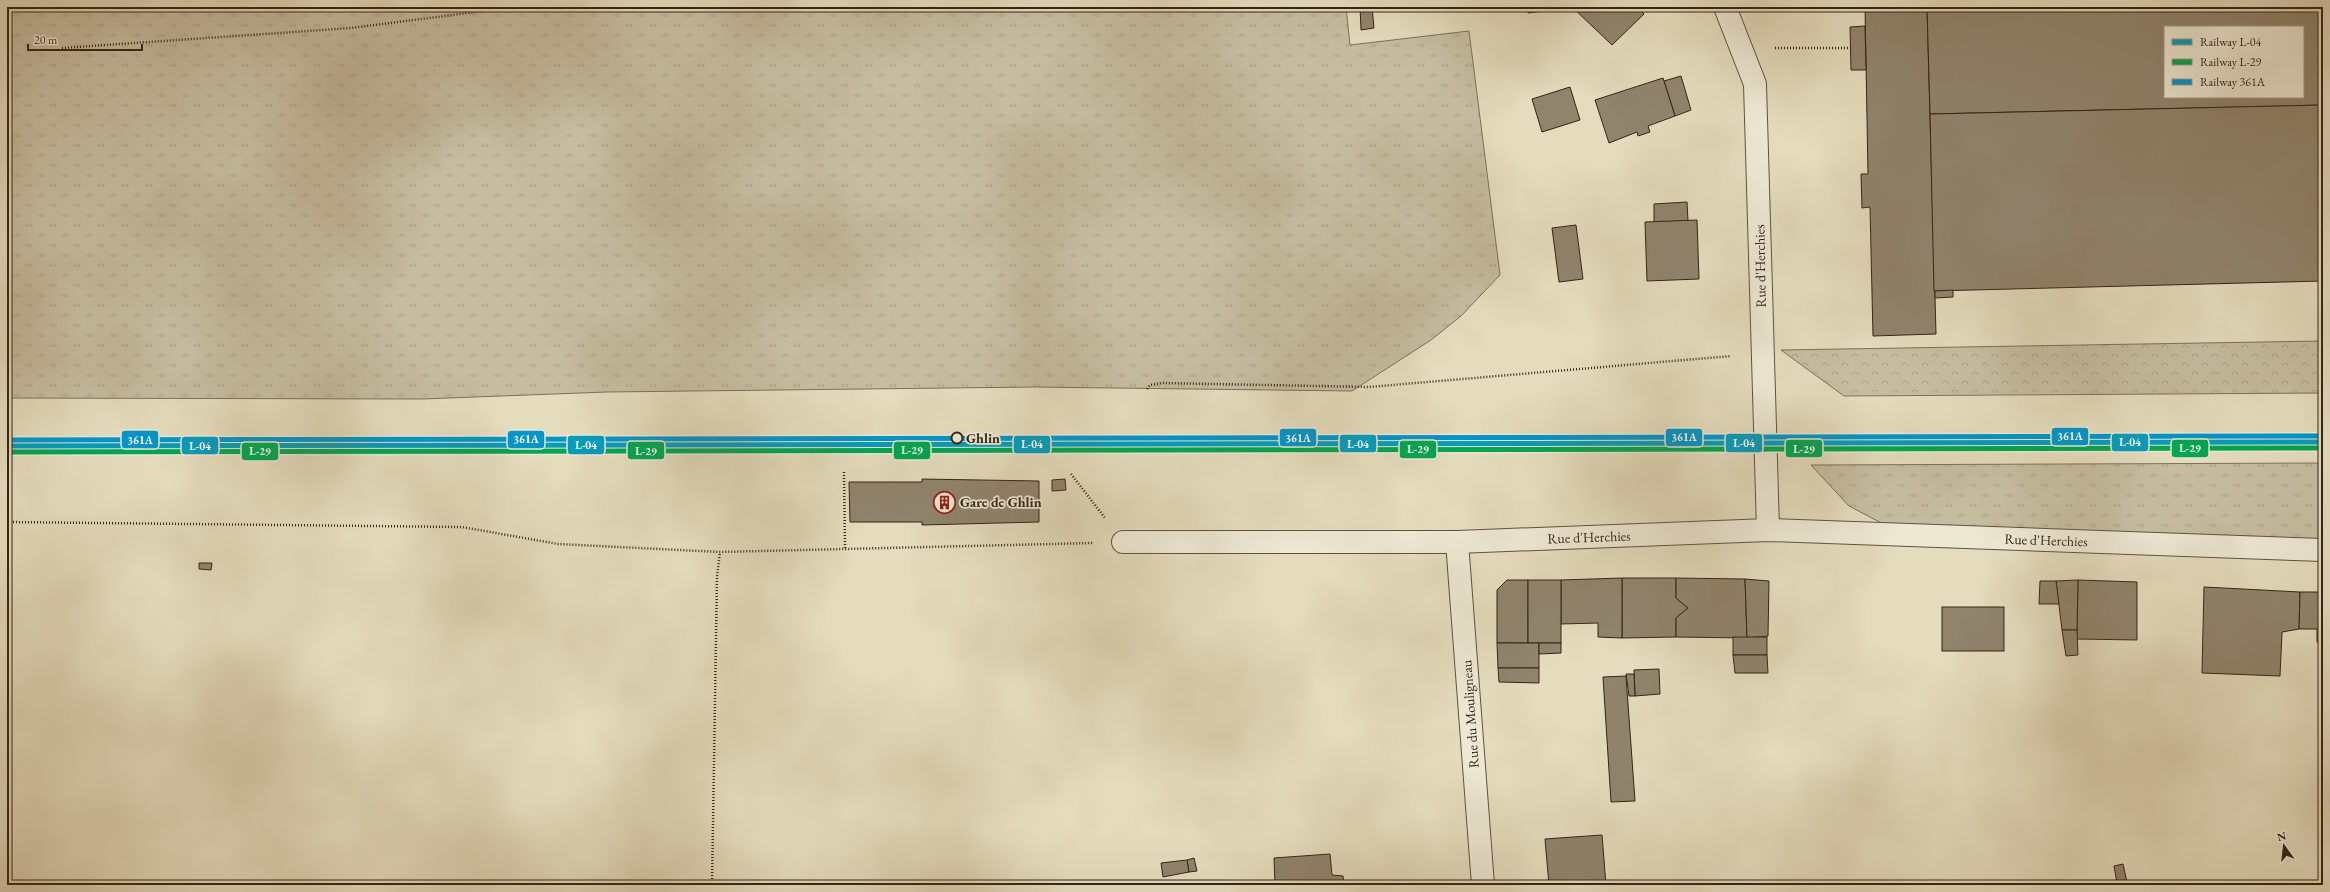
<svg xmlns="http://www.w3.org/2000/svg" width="2330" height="892" font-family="'EB Garamond',serif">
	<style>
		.grass { fill: url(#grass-tufts); stroke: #7e705c }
		.forest { fill: url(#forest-crowns); stroke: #7e705c }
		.building { fill: #90846d; stroke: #352416; fill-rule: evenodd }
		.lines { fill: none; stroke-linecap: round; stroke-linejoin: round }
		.street-casing { stroke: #615240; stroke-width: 24 }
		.path { stroke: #352416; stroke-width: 2.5; stroke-dasharray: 1 2; stroke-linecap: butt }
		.street { stroke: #ede8d4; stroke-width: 22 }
		.rail-1-casing { stroke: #ede8d4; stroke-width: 8 }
		.rail-2-casing { stroke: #ede8d4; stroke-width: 8 }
		.rail-3-casing { stroke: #ede8d4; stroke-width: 8 }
		.rail-1 { stroke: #059cbc; stroke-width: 5 }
		.rail-2 { stroke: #00a651; stroke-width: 5 }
		.rail-3 { stroke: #0096ca; stroke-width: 5 }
		.stop-dot { fill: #ede8d4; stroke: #352416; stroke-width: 2 }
		.labels { text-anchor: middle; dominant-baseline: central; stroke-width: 3.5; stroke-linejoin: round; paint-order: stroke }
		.street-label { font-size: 14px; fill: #352416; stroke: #ede8d4 }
		.stop-label { font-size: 14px; font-weight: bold; fill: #352416; stroke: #ede8d4; text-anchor: start }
		.poi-label { font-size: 14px; font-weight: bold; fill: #352416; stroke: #ede8d4; text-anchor: start }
		.line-badge { stroke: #ede8d4; stroke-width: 1.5 }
		.badge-label { font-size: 11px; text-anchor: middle; font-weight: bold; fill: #fff }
	</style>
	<defs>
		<pattern id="grass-tufts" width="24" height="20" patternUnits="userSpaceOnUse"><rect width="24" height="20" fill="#c6bda1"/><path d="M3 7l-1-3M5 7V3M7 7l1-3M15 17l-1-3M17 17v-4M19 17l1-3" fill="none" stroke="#aba28a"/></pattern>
		<pattern id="forest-crowns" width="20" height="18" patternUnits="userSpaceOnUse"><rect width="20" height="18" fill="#c6bda1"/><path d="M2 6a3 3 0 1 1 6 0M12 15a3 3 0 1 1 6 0" fill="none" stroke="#aba28a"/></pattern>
	</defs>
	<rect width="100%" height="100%" fill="#e4dcbd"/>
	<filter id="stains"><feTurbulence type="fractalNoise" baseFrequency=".005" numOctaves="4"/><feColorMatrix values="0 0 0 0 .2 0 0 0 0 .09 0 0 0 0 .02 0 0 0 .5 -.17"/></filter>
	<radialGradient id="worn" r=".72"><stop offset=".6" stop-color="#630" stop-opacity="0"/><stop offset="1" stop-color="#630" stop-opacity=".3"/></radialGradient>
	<g class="grass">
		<path d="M7,7H1346L1350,45L1469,31L1500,275L1461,316L1431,340L1352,391L1034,387L607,392L422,399L7,398Z"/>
		<path d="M2323,463V550L1904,535L1849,506L1811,465Z"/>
	</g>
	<path class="forest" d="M2323,341V393L1844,396L1781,350Z"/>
	<g class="building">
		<path d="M1360,7H1372L1374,28L1361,30Z"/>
		<path d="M1528,7H1543V11L1528,13Z"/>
		<path d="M1572,7H1637L1644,14L1612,45Z"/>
		<path d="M1865,7H1927L1936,334L1873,336L1870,207L1862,208L1861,174H1868Z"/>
		<path d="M1927,7H2323V105L1930,114ZM2165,27H2303V97H2165Z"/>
		<path d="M1865,26L1866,70H1851L1850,27Z"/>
		<path d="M1681,76L1691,110L1675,116L1664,81Z"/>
		<path d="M1663,78L1675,116L1648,126L1650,132L1638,136L1637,132L1609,143L1595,100Z"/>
		<path d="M1570,87L1580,120L1542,132L1532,99Z"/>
		<path d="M2323,105V281L1934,291L1930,114Z"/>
		<path d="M1687,202L1688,221L1654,222V204Z"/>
		<path d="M1697,220L1699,279L1647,281L1645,222Z"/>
		<path d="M1576,225L1583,279L1559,282L1552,228Z"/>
		<path d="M1953,290V297L1935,298V291Z"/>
		<path d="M922,479L1039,481V522L922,525V522H850L849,482H922Z"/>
		<path d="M1065,479L1066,490L1052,491V480Z"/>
		<path d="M199,563H212L211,570L199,569Z"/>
		<path d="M1622,578H1676V598L1688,608L1676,618V637L1622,638Z"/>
		<path d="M1622,578V638L1598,637V623L1561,624V580Z"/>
		<path d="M1676,578L1745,579L1747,638L1676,637V618L1688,608L1676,598Z"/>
		<path d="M1745,579L1769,581L1768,636L1747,638Z"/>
		<path d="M1507,580H1528V643H1497V590Z"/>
		<rect x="1528" y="580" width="33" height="63"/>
		<path d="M2078,580L2137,582V640L2077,639Z"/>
		<path d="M2078,580L2077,630H2062L2056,581Z"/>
		<path d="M2040,581H2056L2059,604H2039Z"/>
		<path d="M2204,587L2300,592L2299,629L2282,632L2280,676L2202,673Z"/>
		<path d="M2300,592H2323V678L2321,677V643L2317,642V629H2299Z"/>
		<rect x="1942" y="607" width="62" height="44"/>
		<path d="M2062,630H2077L2078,655L2066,656Z"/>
		<rect x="1733" y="637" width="34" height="18"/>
		<path d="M1497,643H1539V668H1498Z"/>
		<path d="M1539,643H1561V653L1539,654Z"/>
		<path d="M1733,655H1767L1768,673H1735Z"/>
		<path d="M1498,668H1539V683L1499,682Z"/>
		<path d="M1659,669L1660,694L1635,696L1634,670Z"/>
		<path d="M1626,674H1634L1635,696H1629Z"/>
		<path d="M1626,676L1635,801L1611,802L1603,677Z"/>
		<path d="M1602,835L1606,885H1549L1545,839Z"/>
		<path d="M1330,854L1332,875L1343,876L1344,885H1275L1274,858Z"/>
		<path d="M1194,858L1197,871L1189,872L1187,860Z"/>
		<path d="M1187,860L1189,872L1163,877L1161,863Z"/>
		<path d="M2123,864L2127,882L2117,883L2114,866Z"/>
	</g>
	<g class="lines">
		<defs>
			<g id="street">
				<path d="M1725,7L1755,84L1768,530"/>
				<path d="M1123,542H1457L1768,530L2323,550"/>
				<path d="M1457,542L1483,885"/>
			</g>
		</defs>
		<use href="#street" class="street-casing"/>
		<g class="path">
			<path d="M62,48L351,28L515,7"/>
			<path d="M1775,48H1850"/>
			<path d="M1147,389L1150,385L1162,383L1369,387L1731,356"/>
			<path d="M844,472L845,548"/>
			<path d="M1071,474L1105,518"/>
			<path d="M7,522L462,527L558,544L720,552L1093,543"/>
			<path d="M712,885L717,577L720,552"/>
		</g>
		<use href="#street" class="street"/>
		<defs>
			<path id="rail-1" d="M7,446L2323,442"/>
			<path id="rail-2" d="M7,452L2323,448"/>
			<path id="rail-3" d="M7,440L2323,436"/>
		</defs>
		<use href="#rail-1" class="rail-1-casing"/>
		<use href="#rail-2" class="rail-2-casing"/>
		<use href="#rail-3" class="rail-3-casing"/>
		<use href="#rail-1" class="rail-1"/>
		<use href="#rail-2" class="rail-2"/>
		<use href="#rail-3" class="rail-3"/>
	</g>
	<defs>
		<symbol id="building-ring" viewBox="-11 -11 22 22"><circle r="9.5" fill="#ede8d4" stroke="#8f2418" stroke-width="1.5"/><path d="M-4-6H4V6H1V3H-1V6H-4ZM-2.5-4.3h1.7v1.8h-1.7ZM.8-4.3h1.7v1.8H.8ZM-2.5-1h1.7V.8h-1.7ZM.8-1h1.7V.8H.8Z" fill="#8f2418"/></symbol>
	</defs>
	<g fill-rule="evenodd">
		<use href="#building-ring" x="932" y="490" width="25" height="25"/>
	</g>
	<circle class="stop-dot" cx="957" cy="438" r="5.5"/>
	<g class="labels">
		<g class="street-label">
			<text transform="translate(1760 266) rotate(-91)">Rue d'Herchies</text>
			<text transform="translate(1589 537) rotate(-2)">Rue d'Herchies</text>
			<text transform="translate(2046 540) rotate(2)">Rue d'Herchies</text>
			<text transform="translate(1470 714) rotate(-94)">Rue du Mouligneau</text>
		</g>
		<g class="stop-label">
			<text x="966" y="438">Ghlin</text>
		</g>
		<g class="poi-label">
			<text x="960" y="502">Gare de Ghlin</text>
		</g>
	</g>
	<g class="line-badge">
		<rect x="2051" y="427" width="38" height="19" rx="4" fill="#0096ca"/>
		<rect x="1665" y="428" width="38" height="19" rx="4" fill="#0096ca"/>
		<rect x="1279" y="428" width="38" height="19" rx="4" fill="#0096ca"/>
		<rect x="507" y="430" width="38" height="19" rx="4" fill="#0096ca"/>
		<rect x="121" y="430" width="38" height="19" rx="4" fill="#0096ca"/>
		<rect x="2111" y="433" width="38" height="19" rx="4" fill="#059cbc"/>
		<rect x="1725" y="433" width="38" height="20" rx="4" fill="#059cbc"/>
		<rect x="1339" y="434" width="38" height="19" rx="4" fill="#059cbc"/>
		<rect x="1013" y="435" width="38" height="19" rx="4" fill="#059cbc"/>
		<rect x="567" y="435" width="38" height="20" rx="4" fill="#059cbc"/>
		<rect x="181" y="436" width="38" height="19" rx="4" fill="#059cbc"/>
		<rect x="2171" y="439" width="38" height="19" rx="4" fill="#00a651"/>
		<rect x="1785" y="439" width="38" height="19" rx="4" fill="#00a651"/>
		<rect x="1399" y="440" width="38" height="19" rx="4" fill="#00a651"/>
		<rect x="893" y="441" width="38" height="19" rx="4" fill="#00a651"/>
		<rect x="627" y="441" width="38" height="19" rx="4" fill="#00a651"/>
		<rect x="241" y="442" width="38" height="19" rx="4" fill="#00a651"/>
	</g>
	<g class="badge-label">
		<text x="2070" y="440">361A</text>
		<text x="1684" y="441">361A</text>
		<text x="1298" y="442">361A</text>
		<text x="526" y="443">361A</text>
		<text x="140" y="444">361A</text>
		<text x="2130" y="446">L-04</text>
		<text x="1744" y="447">L-04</text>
		<text x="1358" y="448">L-04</text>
		<text x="1032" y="448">L-04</text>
		<text x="586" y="449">L-04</text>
		<text x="200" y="450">L-04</text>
		<text x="2190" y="452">L-29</text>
		<text x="1804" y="453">L-29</text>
		<text x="1418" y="453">L-29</text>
		<text x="912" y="454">L-29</text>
		<text x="646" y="455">L-29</text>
		<text x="260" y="455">L-29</text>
	</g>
	<rect width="2330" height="892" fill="none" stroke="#e4dcbd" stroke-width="24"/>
	<rect x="8" y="8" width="2314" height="876" fill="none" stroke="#352416" stroke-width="2"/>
	<rect x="12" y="12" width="2306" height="868" fill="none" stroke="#352416"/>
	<rect x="2164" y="26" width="140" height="72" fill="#ede8d4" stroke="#a39a88"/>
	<rect x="2172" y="39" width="20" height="6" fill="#059cbc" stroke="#a39a88"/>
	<text x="2200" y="46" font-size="12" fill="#352416">Railway L-04</text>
	<rect x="2172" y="59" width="20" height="6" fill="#00a651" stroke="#a39a88"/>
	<text x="2200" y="66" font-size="12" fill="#352416">Railway L-29</text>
	<rect x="2172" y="79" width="20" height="6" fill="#0096ca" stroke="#a39a88"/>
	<text x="2200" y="86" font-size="12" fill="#352416">Railway 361A</text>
	<g transform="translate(2284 846) rotate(345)" stroke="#ede8d4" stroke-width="3" paint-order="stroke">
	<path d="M0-3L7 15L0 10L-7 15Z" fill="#352416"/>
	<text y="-6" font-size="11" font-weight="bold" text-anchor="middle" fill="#352416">N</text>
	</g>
	<path d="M28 44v6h114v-6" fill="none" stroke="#352416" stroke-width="2"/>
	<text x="34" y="44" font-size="12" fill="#352416" stroke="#ede8d4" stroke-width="3" paint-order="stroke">20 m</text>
	<rect width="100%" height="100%" filter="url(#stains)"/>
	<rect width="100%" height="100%" fill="url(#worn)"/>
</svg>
